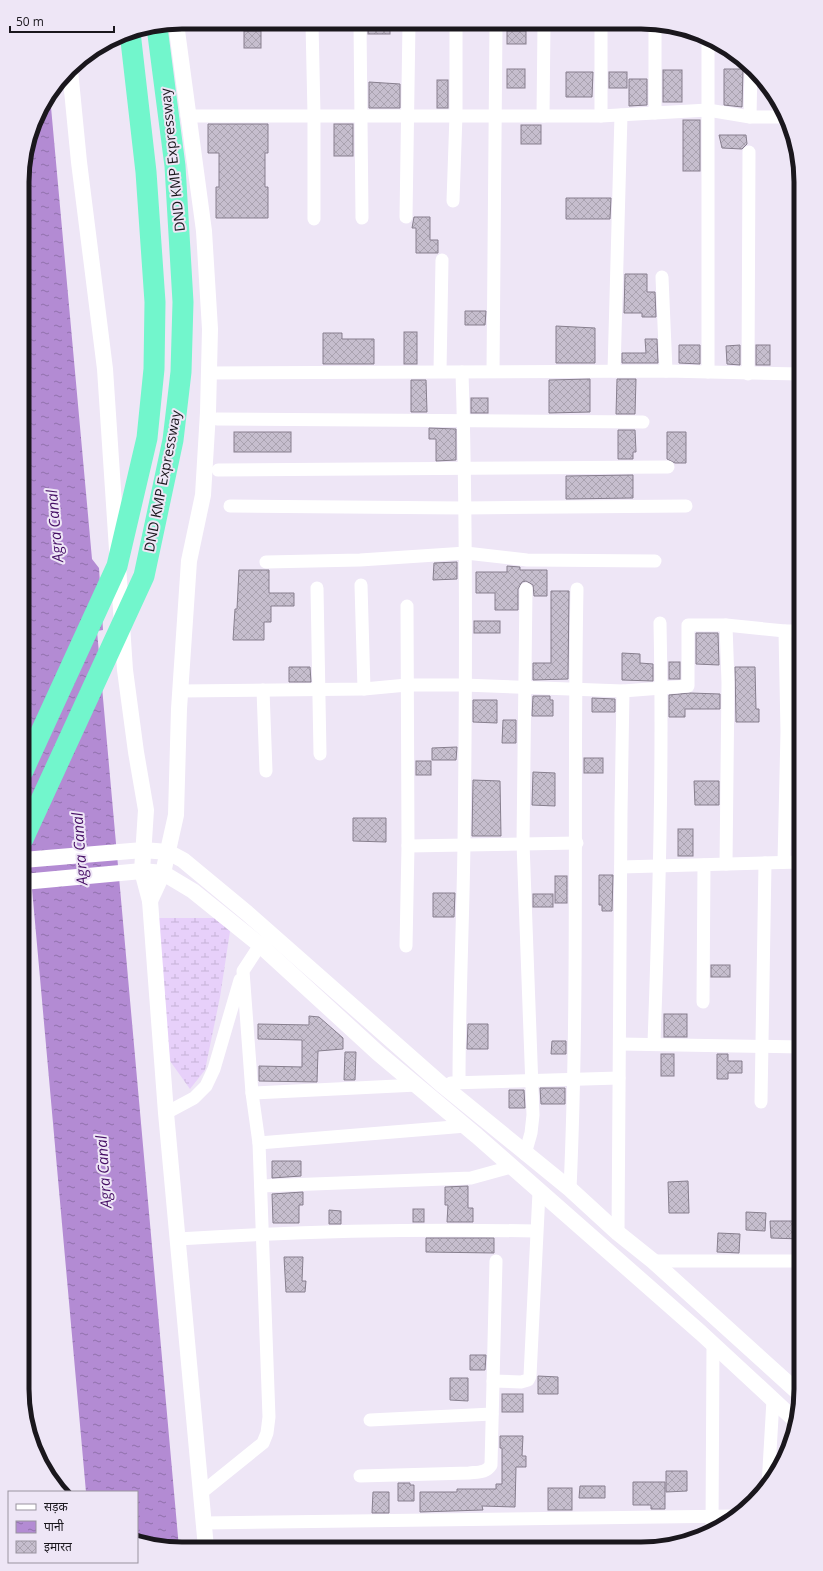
<svg xmlns="http://www.w3.org/2000/svg" width="823" height="1571" font-family="'Open Sans','Noto Sans Devanagari',sans-serif">
	<style>
		.wetland { fill: url(#wetland-marsh) }
		.water { fill: url(#water-ripples) }
		.building { fill: url(#building-cross-hatch); stroke: #877f8e }
		.lines { fill: none; stroke-linecap: round; stroke-linejoin: round }
		.minor { stroke: #fff; stroke-width: 13 }
		.tertiary { stroke: #fff; stroke-width: 16 }
		.trunk { stroke: #72f6cc; stroke-width: 21 }
		.labels { text-anchor: middle; dominant-baseline: central; stroke-width: 4; stroke-linejoin: round; paint-order: stroke }
		.street-label { font-size: 14px; fill: #1a171d; stroke: #eee6f6 }
		.water-label { font-size: 15px; font-style: italic; fill: #460f65; stroke: #eee6f6 }
		.rim { fill: none; stroke: #1a171d; stroke-width: 5 }
	</style>
	<defs>
		<pattern id="wetland-marsh" width="20" height="14" patternUnits="userSpaceOnUse"><rect width="20" height="14" fill="#e7d0fa"/><path d="M1 5h8M5 5V1M11 12h8M15 12V8" fill="none" stroke="#c6b2d6"/></pattern>
		<pattern id="water-ripples" width="26" height="14" patternUnits="userSpaceOnUse"><rect width="26" height="14" fill="#b38bd3"/><path d="M2 4q2-2 4 0t4 0M15 11q2-2 4 0t4 0" fill="none" stroke="#9171ab"/></pattern>
		<pattern id="building-cross-hatch" width="8" height="8" patternUnits="userSpaceOnUse"><rect width="8" height="8" fill="#c6bece"/><path d="M0 0l8 8M0 8l8-8" fill="none" stroke="#aaa3b0"/></pattern>
	</defs>
	<rect width="100%" height="100%" fill="#eee6f6"/>
	<path class="wetland" d="M155,918H232L220,997L205,1070L190,1089L170,1061Z"/>
	<path class="water" d="M50,96L92,559L99,568L103,630L97,631L179,1548H161L137,1541V1492H86L23,788V161L39,111Z"/>
	<g class="building">
		<rect x="368" y="23" width="22" height="11"/>
		<rect x="244" y="31" width="17" height="17"/>
		<rect x="507" y="31" width="19" height="13"/>
		<rect x="507" y="69" width="18" height="19"/>
		<path d="M724,69H743L742,107L724,105Z"/>
		<rect x="663" y="70" width="19" height="32"/>
		<path d="M566,72H593L592,97H566Z"/>
		<rect x="609" y="72" width="18" height="16"/>
		<path d="M629,79H647V105L629,106Z"/>
		<rect x="437" y="80" width="11" height="28"/>
		<path d="M369,82L400,84V108H369Z"/>
		<rect x="683" y="120" width="17" height="51"/>
		<path d="M208,124H268V153H265V187H268V218H216V187H219V153H208Z"/>
		<rect x="334" y="124" width="19" height="32"/>
		<rect x="521" y="125" width="20" height="19"/>
		<path d="M719,135H746L747,144L742,149L722,148Z"/>
		<path d="M566,198H611L610,219H566Z"/>
		<path d="M414,217H430V240H438V253H416V228H412Z"/>
		<path d="M625,274H647V292H655L656,317H642V313H624Z"/>
		<path d="M465,311H486L485,325H465Z"/>
		<path d="M556,326L595,328V363H556Z"/>
		<rect x="404" y="332" width="13" height="32"/>
		<path d="M323,333H342V339H374V364H323Z"/>
		<path d="M645,339H657L658,363H622V353H646Z"/>
		<path d="M679,345H700V364L679,363Z"/>
		<path d="M740,345V365L727,364L726,346Z"/>
		<rect x="756" y="345" width="14" height="20"/>
		<path d="M590,379V412L549,413V380Z"/>
		<path d="M617,379H636L635,414H616Z"/>
		<path d="M411,380H426L427,412H411Z"/>
		<rect x="471" y="398" width="17" height="15"/>
		<path d="M429,428L456,429V460L436,461V439H429Z"/>
		<path d="M618,430H635L636,452H633V459H618Z"/>
		<rect x="234" y="432" width="57" height="20"/>
		<path d="M667,432H686V463H675L667,459Z"/>
		<path d="M633,475V498L566,499V476Z"/>
		<path d="M457,562V579L433,580L434,563Z"/>
		<path d="M507,566L520,567V570H547V596H534L533,585L526,581L522,582L518,589V610H495V593H476V572H507Z"/>
		<path d="M239,570H269V593H294V606H271V622H264V640H233L235,609H237Z"/>
		<path d="M551,591H569L568,679L533,680V663H551Z"/>
		<rect x="474" y="621" width="26" height="12"/>
		<path d="M696,633H718L719,665L696,664Z"/>
		<path d="M622,653L640,654V663L653,664V681L622,680Z"/>
		<rect x="669" y="662" width="11" height="17"/>
		<path d="M289,667H310L311,682H289Z"/>
		<path d="M735,667H755L756,709H759V722H736Z"/>
		<path d="M690,693L720,694V709H685V717H669V695Z"/>
		<path d="M533,696H550V700H553V716H532Z"/>
		<path d="M592,698L615,699V712H592Z"/>
		<path d="M473,700H497V723L473,722Z"/>
		<path d="M503,720H516V743H502Z"/>
		<path d="M457,747L456,760H432V748Z"/>
		<rect x="584" y="758" width="19" height="15"/>
		<rect x="416" y="761" width="15" height="14"/>
		<path d="M533,772L555,773V806L532,805Z"/>
		<path d="M473,780L500,781L501,836H472Z"/>
		<path d="M694,781H719V805H695Z"/>
		<path d="M353,818H386V842L353,841Z"/>
		<rect x="678" y="829" width="15" height="27"/>
		<path d="M599,875H613L612,911H602V905H599Z"/>
		<rect x="555" y="876" width="12" height="27"/>
		<path d="M433,893H455L454,917H433Z"/>
		<rect x="533" y="894" width="20" height="13"/>
		<rect x="711" y="965" width="19" height="12"/>
		<rect x="664" y="1014" width="23" height="23"/>
		<path d="M309,1016L319,1017L343,1038V1049L318,1051L317,1082L259,1081V1066L302,1067V1040L258,1039V1024L309,1025Z"/>
		<path d="M468,1024H488V1049H467Z"/>
		<path d="M552,1041H566V1054H551Z"/>
		<path d="M345,1052H356L355,1080H344Z"/>
		<rect x="661" y="1054" width="13" height="22"/>
		<path d="M717,1054H728V1061H742V1073H728V1079H717Z"/>
		<path d="M540,1088H565V1104H541Z"/>
		<path d="M509,1090H524L525,1108H509Z"/>
		<path d="M272,1161H301V1176L272,1178Z"/>
		<path d="M688,1181L689,1213H669L668,1182Z"/>
		<path d="M468,1186V1208H473V1222H447L448,1205H445V1187Z"/>
		<path d="M303,1192V1205H299V1223H273L272,1194Z"/>
		<rect x="413" y="1209" width="11" height="13"/>
		<path d="M329,1210L341,1211V1224H329Z"/>
		<path d="M746,1212L766,1213L765,1231L746,1230Z"/>
		<path d="M770,1221H801V1239L771,1238Z"/>
		<path d="M718,1233L740,1234L739,1253L717,1252Z"/>
		<path d="M426,1238H494V1253L426,1252Z"/>
		<path d="M284,1257H303L302,1281H306L305,1292H286Z"/>
		<path d="M470,1355H486L485,1370H470Z"/>
		<path d="M538,1376L558,1377V1394H538Z"/>
		<path d="M450,1378H468V1401L450,1400Z"/>
		<rect x="502" y="1394" width="21" height="18"/>
		<path d="M500,1436H523L522,1456H526V1467H516L515,1507L482,1506L483,1510L420,1512V1492H457V1489H496V1484H502V1448H500Z"/>
		<path d="M666,1471H687V1491L666,1492Z"/>
		<path d="M633,1482H665V1509H651V1505H633Z"/>
		<path d="M398,1483H410V1485H414V1501H398Z"/>
		<path d="M580,1486H605V1498H579Z"/>
		<rect x="548" y="1488" width="24" height="22"/>
		<path d="M373,1492H389V1513H372Z"/>
	</g>
	<g class="lines">
		<g class="minor">
			<path d="M312,23L314,114V219"/>
			<path d="M360,23L362,218"/>
			<path d="M655,113V25"/>
			<path d="M187,116H601L708,110L750,117H786"/>
			<path d="M543,116L544,24"/>
			<path d="M601,116V25"/>
			<path d="M750,117L751,66"/>
			<path d="M453,201L456,115V24"/>
			<path d="M406,217L409,23"/>
			<path d="M662,277L666,371"/>
			<path d="M440,371L442,260"/>
			<path d="M493,371L496,24"/>
			<path d="M614,371L621,115"/>
			<path d="M708,372V37"/>
			<path d="M209,373L666,371L801,374"/>
			<path d="M748,374L749,152"/>
			<path d="M217,419L643,422"/>
			<path d="M218,470L668,467"/>
			<path d="M230,506L464,508L686,506"/>
			<path d="M266,562L360,560L466,553L527,560L655,561"/>
			<path d="M361,585L364,689"/>
			<path d="M317,588L320,754"/>
			<path d="M726,625L728,683L726,864"/>
			<path d="M263,690L266,771"/>
			<path d="M180,691L364,689L407,685H464L623,691L688,686V625H726L785,631H801"/>
			<path d="M408,846L577,843"/>
			<path d="M784,862L787,732L785,631"/>
			<path d="M621,867L801,862"/>
			<path d="M406,946L408,846L407,606"/>
			<path d="M703,1002L704,865"/>
			<path d="M654,1043C659,903 663,764 660,623"/>
			<path d="M620,1044L801,1047"/>
			<path d="M459,1082C459,1003 463,923 464,843C466,686 467,529 462,372"/>
			<path d="M451,1083L619,1078"/>
			<path d="M252,1093L417,1085"/>
			<path d="M761,1102L765,863"/>
			<path d="M166,1113L194,1098L206,1086L214,1069L240,980"/>
			<path d="M259,1143L466,1126"/>
			<path d="M525,1154L531,1133L533,1115L523,843L526,589"/>
			<path d="M261,1186L471,1178L511,1167"/>
			<path d="M570,1189C579,989 573,789 577,589"/>
			<path d="M618,1233L621,813L623,691"/>
			<path d="M178,1239C298,1231 416,1229 536,1231"/>
			<path d="M653,1261H801"/>
			<path d="M493,1381L521,1382L528,1380L530,1376L539,1192"/>
			<path d="M370,1420L492,1414"/>
			<path d="M360,1476L469,1473C478,1472 486,1473 491,1465L496,1261"/>
			<path d="M768,1486L773,1400"/>
			<path d="M201,1493L263,1443L267,1433L269,1417L259,1143L252,1093L243,971L260,945"/>
			<path d="M204,1523L736,1516"/>
			<path d="M712,1531L713,1344"/>
		</g>
		<g class="tertiary">
			<path d="M70,70L79,162L105,369L125,670L136,752L146,810L142,871L150,901L166,1113L206,1548"/>
			<path d="M23,860L143,850L168,852L183,860L247,913L441,1084L570,1189L618,1233L653,1261L801,1395"/>
			<path d="M23,882L142,871L163,873L193,891L260,945L378,1053L477,1136L701,1333L796,1421"/>
			<path d="M150,901L163,873L176,815L179,709L189,561L203,495L208,412L210,329L204,231L176,23"/>
		</g>
		<g class="trunk">
			<path d="M23,771L117,566L147,438L154,369L155,302L146,172L130,32"/>
			<path d="M23,839L144,576L173,440L181,372L183,302L175,166L157,27"/>
		</g>
	</g>
	<g class="labels">
		<g class="street-label">
			<text transform="translate(172 160) rotate(-96)">DND KMP Expressway</text>
			<text transform="translate(162 481) rotate(-79)">DND KMP Expressway</text>
		</g>
		<g class="water-label">
			<text transform="translate(54 526) rotate(-95)">Agra Canal</text>
			<text transform="translate(79 849) rotate(-94)">Agra Canal</text>
			<text transform="translate(103 1172) rotate(-94)">Agra Canal</text>
		</g>
	</g>
	<path d="M0 0H823V1571H0ZM182 29H641A153 153 0 0 1 794 182V1389A153 153 0 0 1 641 1542H182A153 153 0 0 1 29 1389V182A153 153 0 0 1 182 29Z" fill="#eee6f6" fill-rule="evenodd"/>
	<path class="rim" d="M182 29H641A153 153 0 0 1 794 182V1389A153 153 0 0 1 641 1542H182A153 153 0 0 1 29 1389V182A153 153 0 0 1 182 29Z"/>
	<rect x="8" y="1491" width="130" height="72" fill="#eee6f6" stroke="#99939f"/>
	<rect x="16" y="1504" width="20" height="6" fill="#ffffff" stroke="#99939f"/>
	<text x="44" y="1511" font-size="12" fill="#1a171d">सड़क</text>
	<rect x="16" y="1521" width="20" height="12" fill="url(#water-ripples)" stroke="#99939f"/>
	<text x="44" y="1531" font-size="12" fill="#1a171d">पानी</text>
	<rect x="16" y="1541" width="20" height="12" fill="url(#building-cross-hatch)" stroke="#99939f"/>
	<text x="44" y="1551" font-size="12" fill="#1a171d">इमारत</text>
	<path d="M10 26v6h104v-6" fill="none" stroke="#1a171d" stroke-width="2"/>
	<text x="16" y="26" font-size="12" fill="#1a171d" stroke="#eee6f6" stroke-width="3" paint-order="stroke">50 m</text>
</svg>
